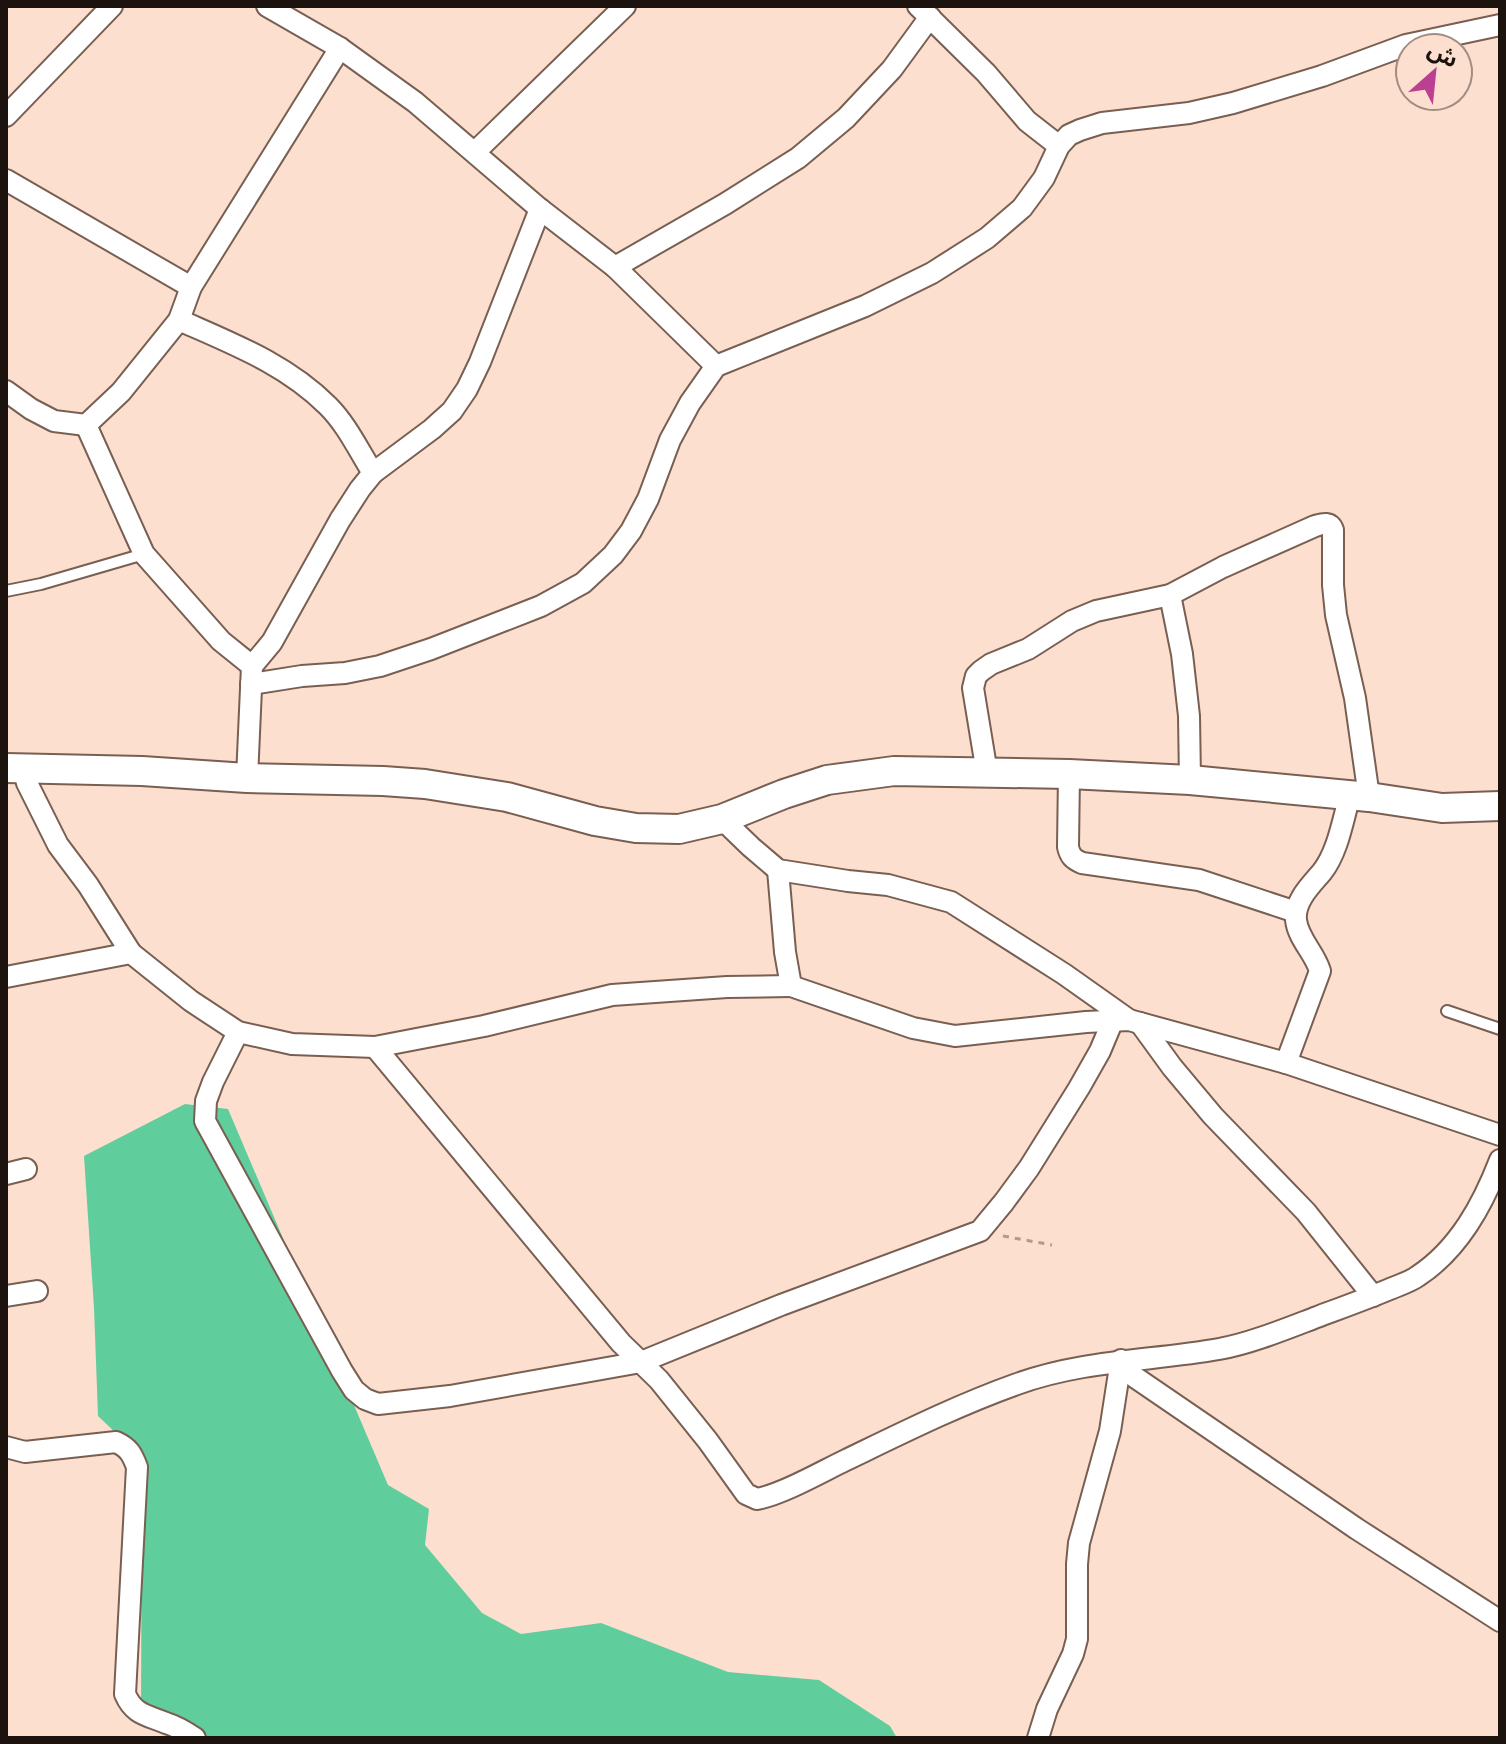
<svg xmlns="http://www.w3.org/2000/svg" width="1506" height="1744" font-family="'Public Sans','Noto Sans Arabic',sans-serif">
	<style>
		.forest { fill: #60ce9c }
		.lines { fill: none; stroke-linecap: round; stroke-linejoin: round }
		.lane-casing { stroke: #785f52; stroke-width: 14 }
		.street-casing { stroke: #785f52; stroke-width: 24 }
		.secondary-casing { stroke: #785f52; stroke-width: 32 }
		.path { stroke: #b19b8f; stroke-width: 3; stroke-dasharray: 6 6; stroke-linecap: butt }
		.lane { stroke: #fff; stroke-width: 10 }
		.street { stroke: #fff; stroke-width: 20 }
		.secondary { stroke: #fff; stroke-width: 28 }
	</style>
	<rect width="100%" height="100%" fill="#fcdfcf"/>
	<path class="forest" d="M185,1104L228,1109L388,1485L429,1509L425,1545L482,1613L521,1634L601,1623L728,1672L819,1680L890,1726L897,1738H197L141,1708L142,1458L98,1416L94,1308L84,1156Z"/>
	<g class="lines">
		<defs>
			<g id="lane">
				<path d="M6,591L41,584L144,554"/>
				<path d="M1447,1011L1500,1029"/>
			</g>
			<g id="street">
				<path d="M267,6L340,48L415,102L540,209L615,267L716,366"/>
				<path d="M918,6L986,73L1027,121L1059,146"/>
				<path d="M6,116L112,6"/>
				<path d="M475,152L625,6"/>
				<path d="M6,180L191,287"/>
				<path d="M615,267L725,204L798,158L846,118L892,69L930,17"/>
				<path d="M179,320C233,344 286,364 328,406C347,425 359,451 373,473"/>
				<path d="M6,391L31,409L54,421L86,425"/>
				<path d="M86,425L121,392L179,320L191,287L340,48"/>
				<path d="M86,425L144,554L221,641L252,666"/>
				<path d="M1170,595L1182,654L1189,716L1190,780"/>
				<path d="M251,684L302,676L345,673L380,666L431,649L541,606L583,583L613,555L631,531L648,499L670,440L690,403L716,366L865,306L932,273L987,238L1022,208L1044,178L1059,146L1069,135L1080,130L1102,123L1189,113L1233,103L1322,76L1406,45L1500,25"/>
				<path d="M23,768L27,783L58,845L88,885L131,953L191,1001L238,1032L292,1044L375,1047L484,1026L612,995L727,987L791,986"/>
				<path d="M987,773L973,688L976,676L981,671L991,664L1028,649L1072,621L1096,611L1170,595L1223,567L1315,526C1322,524 1330,521 1333,530V585L1336,615L1355,698L1369,797"/>
				<path d="M1069,774L1068,847C1070,856 1073,859 1082,863L1199,880L1296,912"/>
				<path d="M247,778L252,666L272,642L340,520L360,489L373,473L432,429L452,411L467,389L480,362L540,209"/>
				<path d="M722,819L751,847L778,870L848,881L888,885L951,902L1064,974L1129,1020"/>
				<path d="M778,870L785,952L791,986L913,1028L955,1036L1086,1022L1129,1020L1286,1063L1500,1135"/>
				<path d="M6,977L131,953"/>
				<path d="M1140,1023L1172,1067L1213,1116L1306,1212L1373,1296"/>
				<path d="M238,1032L213,1082L206,1101L205,1121L342,1371L354,1390L365,1399L378,1404L450,1396L641,1362L781,1305L980,1231L1004,1202L1029,1168L1079,1088L1100,1051L1113,1020"/>
				<path d="M375,1047L621,1343L659,1380L708,1441L746,1494L757,1499C783,1494 821,1472 846,1460C902,1433 958,1405 1017,1384C1083,1360 1151,1361 1219,1349C1249,1344 1288,1328 1317,1317C1341,1308 1366,1299 1390,1289C1399,1285 1410,1282 1418,1276C1459,1249 1483,1204 1500,1160"/>
				<path d="M1286,1063L1320,971C1315,953 1298,939 1296,920C1294,901 1311,885 1322,872C1338,852 1343,819 1350,795"/>
				<path d="M6,1174L26,1169"/>
				<path d="M6,1296L37,1291"/>
				<path d="M1120,1367L1357,1529L1500,1621"/>
				<path d="M6,1447L25,1452L116,1442C129,1448 132,1454 137,1467L125,1694C134,1715 147,1715 166,1723C176,1726 186,1732 195,1738"/>
				<path d="M1038,1738L1047,1709L1073,1654L1077,1639V1564L1079,1543L1110,1431L1121,1360"/>
			</g>
			<path id="secondary" d="M6,768L142,771L247,778L383,781L425,784L507,797L595,821L636,828L679,829L722,819L784,794L827,780L894,771L1069,774L1190,780L1369,797L1442,808L1500,806"/>
		</defs>
		<use href="#lane" class="lane-casing"/>
		<use href="#street" class="street-casing"/>
		<use href="#secondary" class="secondary-casing"/>
		<path class="path" d="M1003,1236L1052,1245"/>
		<use href="#lane" class="lane"/>
		<use href="#street" class="street"/>
		<use href="#secondary" class="secondary"/>
	</g>
	<rect width="1506" height="1744" fill="none" stroke="#1d130e" stroke-width="16"/>
	<g transform="translate(1434 72) rotate(27)"><circle r="38" fill="#fcdfcf" stroke="#a38d82" stroke-width="2"/>
	<path d="M0-6L14 30L0 20L-14 30Z" fill="#bc4091"/>
	<text y="-12" font-size="22" font-weight="bold" text-anchor="middle" fill="#1d130e">ش</text>
	</g>
</svg>
